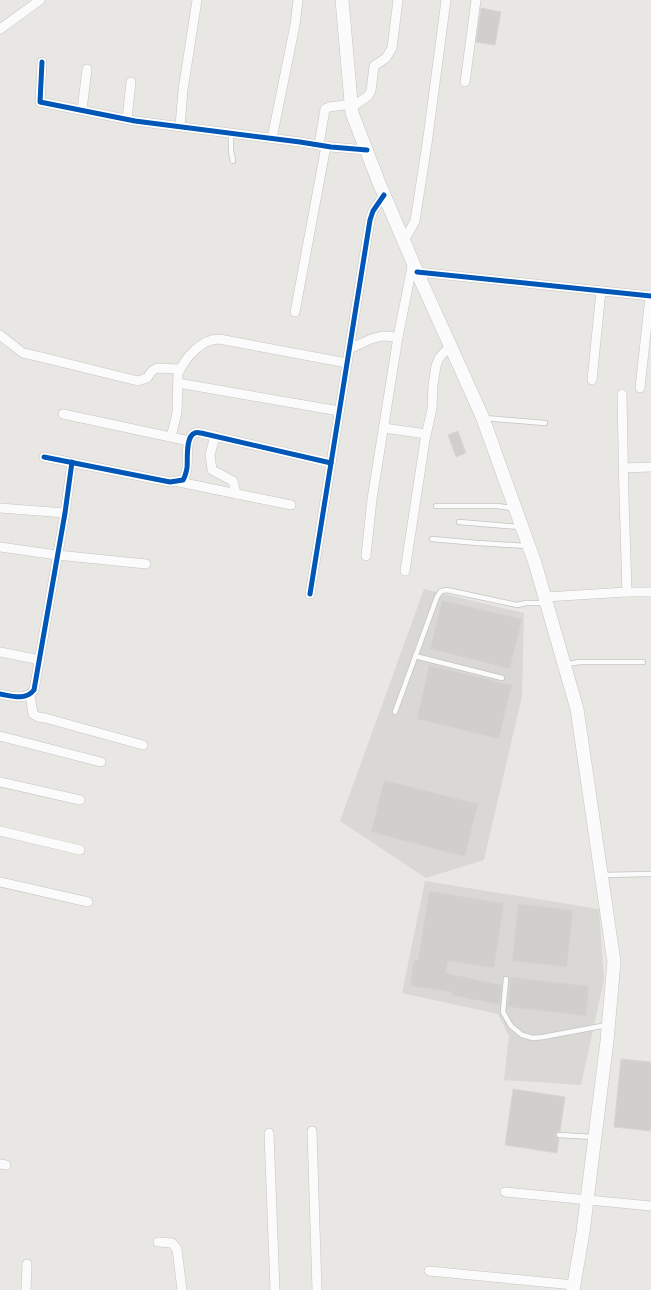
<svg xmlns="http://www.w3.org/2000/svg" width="651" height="1290" font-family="Ubuntu,sans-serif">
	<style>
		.industrial { fill: #dad8d4 }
		.building { fill: #d0cfcd; stroke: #d8d6d2 }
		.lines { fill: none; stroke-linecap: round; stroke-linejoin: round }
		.service-casing { stroke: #c4c4c3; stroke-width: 6 }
		.minor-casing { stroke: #c4c4c3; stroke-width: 10 }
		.secondary-casing { stroke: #c5c5c5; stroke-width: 14 }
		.service { stroke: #fcfbfb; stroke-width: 4.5 }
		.minor { stroke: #fcfbfb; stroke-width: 9 }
		.secondary { stroke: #fcfbfb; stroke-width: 13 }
		.cycleway-casing { stroke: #fff; stroke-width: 8 }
		.cycleway { stroke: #0057b8; stroke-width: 5 }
	</style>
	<rect width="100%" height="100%" fill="#e9e7e3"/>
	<g class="industrial">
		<path d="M424,589L524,613L522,696L484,860L426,878L340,821Z"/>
		<path d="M425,881L599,909L604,980L581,1085L504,1080L509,1036L498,1014L402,993Z"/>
	</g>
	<g class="building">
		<path d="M481,8L501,12L495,45L476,42Z"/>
		<path d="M458,431L466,453L456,457L448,435Z"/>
		<path d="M442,600L522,619L510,669L430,649Z"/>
		<path d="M429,665L512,685L499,739L417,719Z"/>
		<path d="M384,780L478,804L465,857L371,832Z"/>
		<path d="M429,891L504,903L494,968L448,961L446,973L502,985L500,1005L451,995L452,992L410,986L414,959L418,960Z"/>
		<path d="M518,904L573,910L567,967L512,961Z"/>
		<path d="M511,977L589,986L586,1016L507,1007Z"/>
		<path d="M621,1059L651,1062V1131L614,1127Z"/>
		<path d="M513,1089L565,1097L560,1131L557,1132L555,1134L556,1137L559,1139L557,1153L505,1145Z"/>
	</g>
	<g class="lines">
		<defs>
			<g id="service">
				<path d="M231,133V151L233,161"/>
				<path d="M484,418L545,423"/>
				<path d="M436,506H497L512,508"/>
				<path d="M459,522L520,527"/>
				<path d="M432,539L477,543L527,546"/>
				<path d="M415,656L502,678"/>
				<path d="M566,664L580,662H643"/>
				<path d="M395,712L437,597L441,591L447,590L517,605L526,603H545"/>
				<path d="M603,875L651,874"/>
				<path d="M506,979L503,1012L511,1026L522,1035L533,1038L543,1037L607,1025"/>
				<path d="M559,1135L593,1137"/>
			</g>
			<g id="minor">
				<path d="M0,29L40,0"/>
				<path d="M42,62L40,102L135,121L300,142L331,147L367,150"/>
				<path d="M465,82L476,0"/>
				<path d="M352,107L368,96L371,91L374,66L386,58L392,48L398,0"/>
				<path d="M82,110L87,69"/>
				<path d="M127,119L131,82"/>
				<path d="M180,126L183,90L197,0"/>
				<path d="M272,138L295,25L298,0"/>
				<path d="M319,145L325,109L329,107L352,104"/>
				<path d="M404,241L415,221L427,144L446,0"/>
				<path d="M417,272L651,296"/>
				<path d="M295,312L326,146"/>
				<path d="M0,335L23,353L45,358L138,381L147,378L152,371L157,368L180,369"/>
				<path d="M349,349L371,339L382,336L398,337"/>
				<path d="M592,380L601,291"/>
				<path d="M178,383L339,411"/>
				<path d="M640,388L650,296"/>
				<path d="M622,394L624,497L627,592"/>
				<path d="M63,414L189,441"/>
				<path d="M384,428L426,434"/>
				<path d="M215,436L210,455L212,470L233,481L236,494"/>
				<path d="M171,437L177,413L178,374C185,358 201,339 219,339L347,363"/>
				<path d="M44,457L170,482L183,480C185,477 186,473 187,468C188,460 185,436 195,433C197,432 199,433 201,433L331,463"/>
				<path d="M623,468L651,467"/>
				<path d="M179,482L291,505"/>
				<path d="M0,508L65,513"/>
				<path d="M0,547L57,555L146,564"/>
				<path d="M366,556L372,499L398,337L413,262"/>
				<path d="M405,571L425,440L432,409L433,385L436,366L439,358L450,346"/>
				<path d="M310,594L370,220L373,211L384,195"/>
				<path d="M545,597L627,592H651"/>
				<path d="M0,652L40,660"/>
				<path d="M0,694C12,696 25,701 34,690L65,513L72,462"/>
				<path d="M30,695L33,714L38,717L45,718L143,745"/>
				<path d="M0,736L101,762"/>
				<path d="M0,782L80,800"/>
				<path d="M0,831L80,850"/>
				<path d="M0,882L88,902"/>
				<path d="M312,1131L317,1290"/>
				<path d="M269,1133L275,1290"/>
				<path d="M0,1164L6,1165"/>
				<path d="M505,1192L651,1206"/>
				<path d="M158,1242L172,1243L177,1249L182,1290"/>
				<path d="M429,1271L574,1285"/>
				<path d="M26,1290L27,1264"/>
			</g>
			<path id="secondary" d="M342,0L352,113L379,183L417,272L482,416L535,563L577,709L614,962L607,1041L587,1200L583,1232L573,1290"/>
		</defs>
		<use href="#service" class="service-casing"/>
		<use href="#minor" class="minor-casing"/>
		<use href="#secondary" class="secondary-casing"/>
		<use href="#service" class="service"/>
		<use href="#minor" class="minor"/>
		<use href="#secondary" class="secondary"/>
		<defs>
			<g id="cycleway">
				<path d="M42,62L40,102L135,121L300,142L331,147L367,150"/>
				<path d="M417,272L651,296"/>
				<path d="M44,457L170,482L183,480C185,477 186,473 187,468C188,460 185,436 195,433C197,432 199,433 201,433L331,463"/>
				<path d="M310,594L370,220L373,211L384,195"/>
				<path d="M0,694C12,696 25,701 34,690L65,513L72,462"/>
			</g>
		</defs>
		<use href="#cycleway" class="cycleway-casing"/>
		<use href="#cycleway" class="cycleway"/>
	</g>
</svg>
